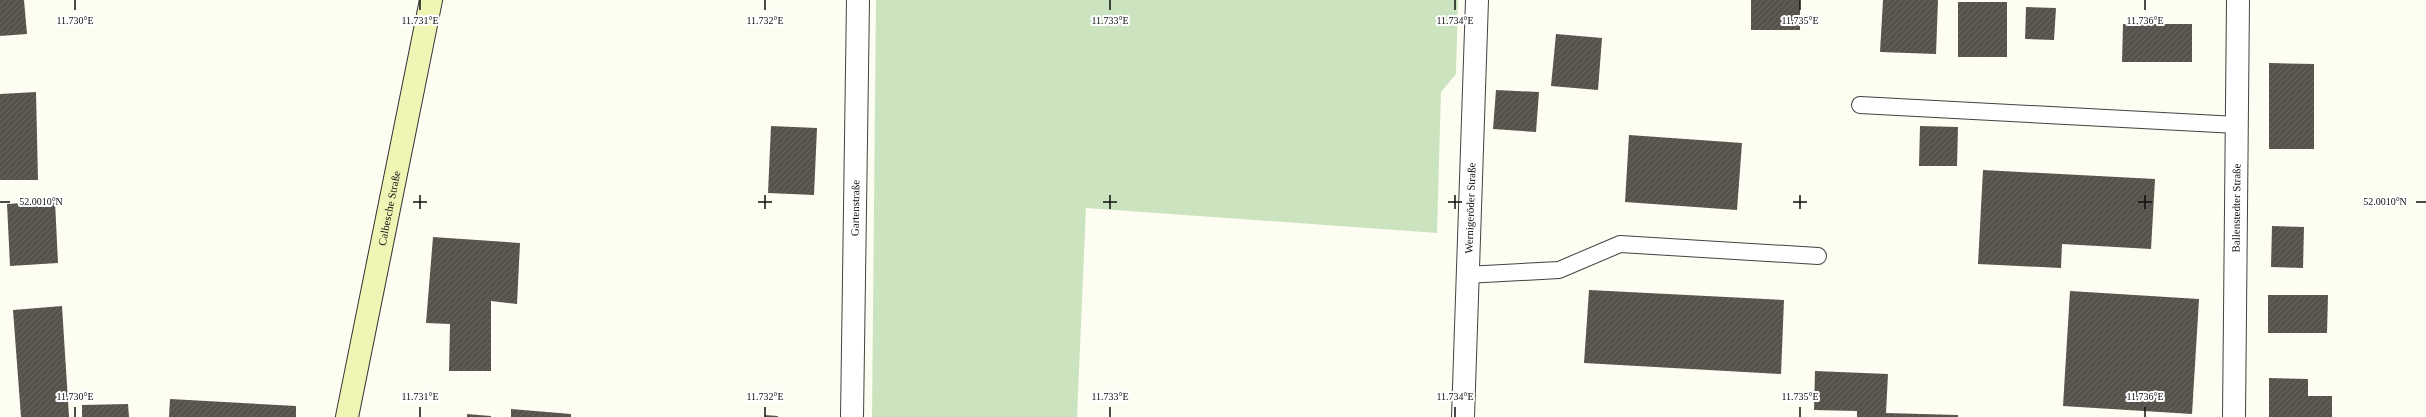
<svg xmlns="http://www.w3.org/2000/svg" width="2426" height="417" font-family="Georgia,serif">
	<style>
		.grass { fill: #cbe4bf }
		.building { fill: url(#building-hatch) }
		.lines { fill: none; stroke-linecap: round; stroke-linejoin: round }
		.lane-casing { stroke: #424242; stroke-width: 18 }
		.street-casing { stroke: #424242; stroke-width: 24 }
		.secondary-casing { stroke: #313131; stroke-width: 24 }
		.lane { stroke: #fff; stroke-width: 16 }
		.street { stroke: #fff; stroke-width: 22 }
		.secondary { stroke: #eff5b5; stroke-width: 22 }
		.ticks { fill: none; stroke: #0f0f0f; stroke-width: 1.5 }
		.labels { text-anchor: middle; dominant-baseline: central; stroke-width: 4; stroke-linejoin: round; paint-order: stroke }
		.street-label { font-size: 11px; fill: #0f0f0f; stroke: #fff }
		.ticks-label { font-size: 10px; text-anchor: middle; fill: #0f0f0f; stroke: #fff; stroke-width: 4; stroke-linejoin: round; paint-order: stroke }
	</style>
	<defs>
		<pattern id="building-hatch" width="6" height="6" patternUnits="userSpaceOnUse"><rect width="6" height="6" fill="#56524c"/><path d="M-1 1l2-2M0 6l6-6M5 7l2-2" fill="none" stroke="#696661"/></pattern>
	</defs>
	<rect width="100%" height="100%" fill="#fdfdf2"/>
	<path class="grass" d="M876,0H1458L1456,74L1441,92L1437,233L1086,208L1077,417H872Z"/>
	<g class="building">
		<path d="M0,0H24L27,34L0,36Z"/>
		<rect x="1751" y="0" width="49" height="30"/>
		<path d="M1883,0H1938L1936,54L1880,52Z"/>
		<rect x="1958" y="2" width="49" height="55"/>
		<path d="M2026,7L2056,8L2054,40L2025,39Z"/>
		<path d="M2123,24H2192V62H2122Z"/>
		<path d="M1556,34L1602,38L1598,90L1551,86Z"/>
		<path d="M2269,63L2314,64V149H2269Z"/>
		<path d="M1496,90L1539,92L1536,132L1493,129Z"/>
		<path d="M36,92L38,180H0V94Z"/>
		<path d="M771,126L817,128L814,195L768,193Z"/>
		<path d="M1920,126L1958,127L1957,166H1919Z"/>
		<path d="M1629,135L1742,143L1737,210L1625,202Z"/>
		<path d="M1983,170L2155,179L2151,249L2062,244L2061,268L1978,264Z"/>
		<path d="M55,201L58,263L10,266L7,204Z"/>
		<path d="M2272,226L2304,227L2303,268L2271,267Z"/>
		<path d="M433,237L520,243L517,304L491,301V371H449L450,324L426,323Z"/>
		<path d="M1589,290L1784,300L1781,374L1584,363Z"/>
		<path d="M2070,291L2199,299L2192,414L2063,406Z"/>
		<path d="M2268,295H2328L2327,333H2268Z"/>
		<path d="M62,306L69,417H21L13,310Z"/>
		<path d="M1815,371L1888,374L1886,413L1958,415V417H1857V411L1814,410Z"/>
		<path d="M2269,378L2308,379V396H2332V417H2269Z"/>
		<path d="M170,399L296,406V417H169Z"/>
		<path d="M128,404L129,417H82V405Z"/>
		<path d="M511,409L571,414V417H511Z"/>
		<path d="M467,414L491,416V417H467Z"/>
		<path d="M765,415L778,416V417H765Z"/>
	</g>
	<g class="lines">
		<defs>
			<g id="lane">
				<path d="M1860,105L2237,125"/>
				<path d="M1466,275L1559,270L1620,244L1818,256"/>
			</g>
			<g id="street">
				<path id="s1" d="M852,417L858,0"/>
				<path id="s2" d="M1463,417L1477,0"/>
				<path id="s3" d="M2234,417L2238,0"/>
			</g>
			<g id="secondary">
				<path id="s4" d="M347,417L431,0"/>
			</g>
		</defs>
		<use href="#lane" class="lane-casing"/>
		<use href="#street" class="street-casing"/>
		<use href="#secondary" class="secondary-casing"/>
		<use href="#lane" class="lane"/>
		<use href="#street" class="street"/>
		<use href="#secondary" class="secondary"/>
	</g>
	<path class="ticks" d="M75,0V10M420,0V10M765,0V10M1110,0V10M1455,0V10M1800,0V10M2145,0V10M420,195V209M765,195V209M1110,195V209M1455,195V209M1800,195V209M2145,195V209M0,202H10M413,202H427M758,202H772M1103,202H1117M1448,202H1462M1793,202H1807M2138,202H2152M2416,202H2426M75,407V417M420,407V417M765,407V417M1110,407V417M1455,407V417M1800,407V417M2145,407V417"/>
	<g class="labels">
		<g class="street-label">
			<text stroke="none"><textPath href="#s4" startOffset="213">Calbesche Straße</textPath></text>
			<text stroke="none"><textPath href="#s1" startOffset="209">Gartenstraße</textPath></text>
			<text stroke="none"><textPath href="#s2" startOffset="209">Wernigeröder Straße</textPath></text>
			<text stroke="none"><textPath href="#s3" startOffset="209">Ballenstedter Straße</textPath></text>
		</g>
	</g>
	<g class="ticks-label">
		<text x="75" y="24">11.730°E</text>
		<text x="420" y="24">11.731°E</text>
		<text x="765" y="24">11.732°E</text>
		<text x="1110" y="24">11.733°E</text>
		<text x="1455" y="24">11.734°E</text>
		<text x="1800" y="24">11.735°E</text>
		<text x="2145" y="24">11.736°E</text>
		<text x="41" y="205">52.0010°N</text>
		<text x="2385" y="205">52.0010°N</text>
		<text x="75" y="400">11.730°E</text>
		<text x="420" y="400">11.731°E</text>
		<text x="765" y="400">11.732°E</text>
		<text x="1110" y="400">11.733°E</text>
		<text x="1455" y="400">11.734°E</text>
		<text x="1800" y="400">11.735°E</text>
		<text x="2145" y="400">11.736°E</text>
	</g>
</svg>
